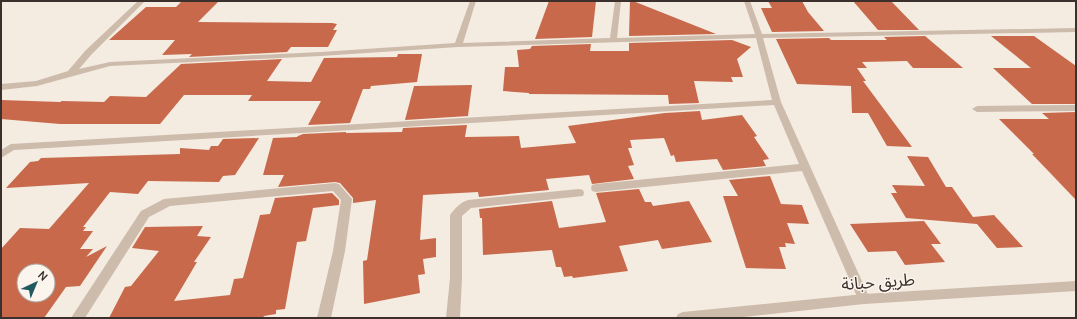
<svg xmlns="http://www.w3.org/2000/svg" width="1077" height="319" font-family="Manrope,'Noto Sans Arabic',sans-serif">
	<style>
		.building { fill: #c8694b; fill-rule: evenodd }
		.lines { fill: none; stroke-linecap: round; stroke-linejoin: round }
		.minor { fill: #cdbbac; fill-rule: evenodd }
		.tertiary { fill: #cdbbac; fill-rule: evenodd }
		.labels { text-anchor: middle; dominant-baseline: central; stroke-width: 3; stroke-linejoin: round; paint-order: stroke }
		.near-street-label { font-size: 17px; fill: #3b302b; stroke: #fbf5ee }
	</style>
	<rect width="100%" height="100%" fill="#f4ebe1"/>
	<g class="building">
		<path d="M182,1H219L198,22L332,23L337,24L333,30H337L328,47H291L287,52L189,57L192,54L162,55L175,40H109L146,7H176Z"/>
		<path d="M549,1H596L592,37L535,39Z"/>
		<path d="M630,1H633L716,34L629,36Z"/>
		<path d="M768,1H802L808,12L824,31L772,32L761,8H772Z"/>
		<path d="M853,1H891L919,30H878Z"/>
		<path d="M925,36L963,68H913L907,61L862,62L867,68H857L866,81H863L912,147L887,146L868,113H852L851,86L797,84L776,39L829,38L831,40H887L884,37Z"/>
		<path d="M991,36H1034L1076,66V104H1032L993,68H1031Z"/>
		<path d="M732,40L751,47L737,59L743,77H731L733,82L694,81L699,103L669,104L668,95L529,94V93L503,91L505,67H519L517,50L530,49L532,46L591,44L590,51H629V43Z"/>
		<path d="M398,54H422L417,82L371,86L370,89H363L350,123L308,125L321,101H248L252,95H184L160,124H60L1,119V100L60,102L62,101L104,102L110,96L146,97L181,64L282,59L267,81L311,82L324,58L397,57Z"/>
		<path d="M472,85L468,116L405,120L414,86Z"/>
		<path d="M700,111L702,120L742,115L757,136L754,137L769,159L763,160L766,166L723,170L717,159L676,162L674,155L671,156L664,138L630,140L632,148H628L634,165L628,166L634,179L592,184L589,175L546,179L549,190L479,197L478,192L423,195L420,240L436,238V257L423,259L425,274L418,275L420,293L364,304L363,261L367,260L376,200L353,203V198L340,183L335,182L278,187L284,175H263L273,138L297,137L298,136L303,134L346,132V133L402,132L403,128L467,125L465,137L519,136L521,148L576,143L568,126L665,113Z"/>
		<path d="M1076,112V200L1032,154H1034L999,119H1049L1042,113Z"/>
		<path d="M259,138L235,175L223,176L219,182L148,181L138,194L110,192L83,227H86L83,231H93L80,249H93L86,257L107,246L80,286L66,287L44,318H1V249L20,228L49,229L89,183L6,188L30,162L38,161L41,158L180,154V148L209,150L211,146H218L223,139ZM24,271H48V295H24Z"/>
		<path d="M907,156L928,157L946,187H952L973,217L994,215L1023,247L997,248L977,224L906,218L891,193H897L892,185L925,186Z"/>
		<path d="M770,176L781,204L802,205L809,224L787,223L795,244L785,243L786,247H779L786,269L746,268L723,196H738L729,180Z"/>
		<path d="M639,189L645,202H651L653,206L689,201L712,242L662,249L658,240L619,246L628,271L573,278L572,276L564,277L561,267H556L552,250L483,255L482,218H480L479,209L552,201L559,228L606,222L596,193Z"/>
		<path d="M332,193L339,200V205L313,208L306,241L297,242L285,309L276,310V314L264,316L263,318H109L125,287L131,286L159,251L132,248L145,227L203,226L197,236L211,237L194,262H197L174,301L230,295L234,279L243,278L260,215L270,214L275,198Z"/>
		<path d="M924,221L941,244H931L945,262L905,265L896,251L868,252L850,224Z"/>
	</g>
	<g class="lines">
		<g class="minor">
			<path d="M138,1H145L91,55L79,69L110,62L321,52L455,43L470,1H476L463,43L610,38L615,1H621L617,38L755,34L744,1H750L762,34L1076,28V32L763,38L781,102L870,299L869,303L864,304L859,303L858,299L802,171L596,192L592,191L591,188L592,185L596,184L799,164L774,105L14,150L1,158V150L11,144L772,100L756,38L458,47L321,56L110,66L37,86L1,90V84L36,81L68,71L85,51Z"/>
			<path d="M1076,105V111L977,112L972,109L977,106Z"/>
			<path d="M335,183L339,184L352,199L345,251L331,318H317L333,251L341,200L333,191L170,206L149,217L85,318H71L141,211L164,199Z"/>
			<path d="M579,189L583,190L584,193L583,196L471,208L462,216V278L460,318H446L450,278V215C454,209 461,202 468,200Z"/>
		</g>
		<path class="tertiary" d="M1076,281V291L864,304L735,318H676L678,314L683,312L864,294Z"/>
	</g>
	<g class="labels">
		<g class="near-street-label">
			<text transform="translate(878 281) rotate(-4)">طريق حبانة</text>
		</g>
	</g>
	<rect width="1077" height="319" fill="none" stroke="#3b302b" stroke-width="4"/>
	<g transform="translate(36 283) rotate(44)"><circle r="19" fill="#fbf5ee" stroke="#aea6a0"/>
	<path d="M0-3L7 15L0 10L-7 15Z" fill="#1f5a5e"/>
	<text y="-6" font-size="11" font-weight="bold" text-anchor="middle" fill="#3b302b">N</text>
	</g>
</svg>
